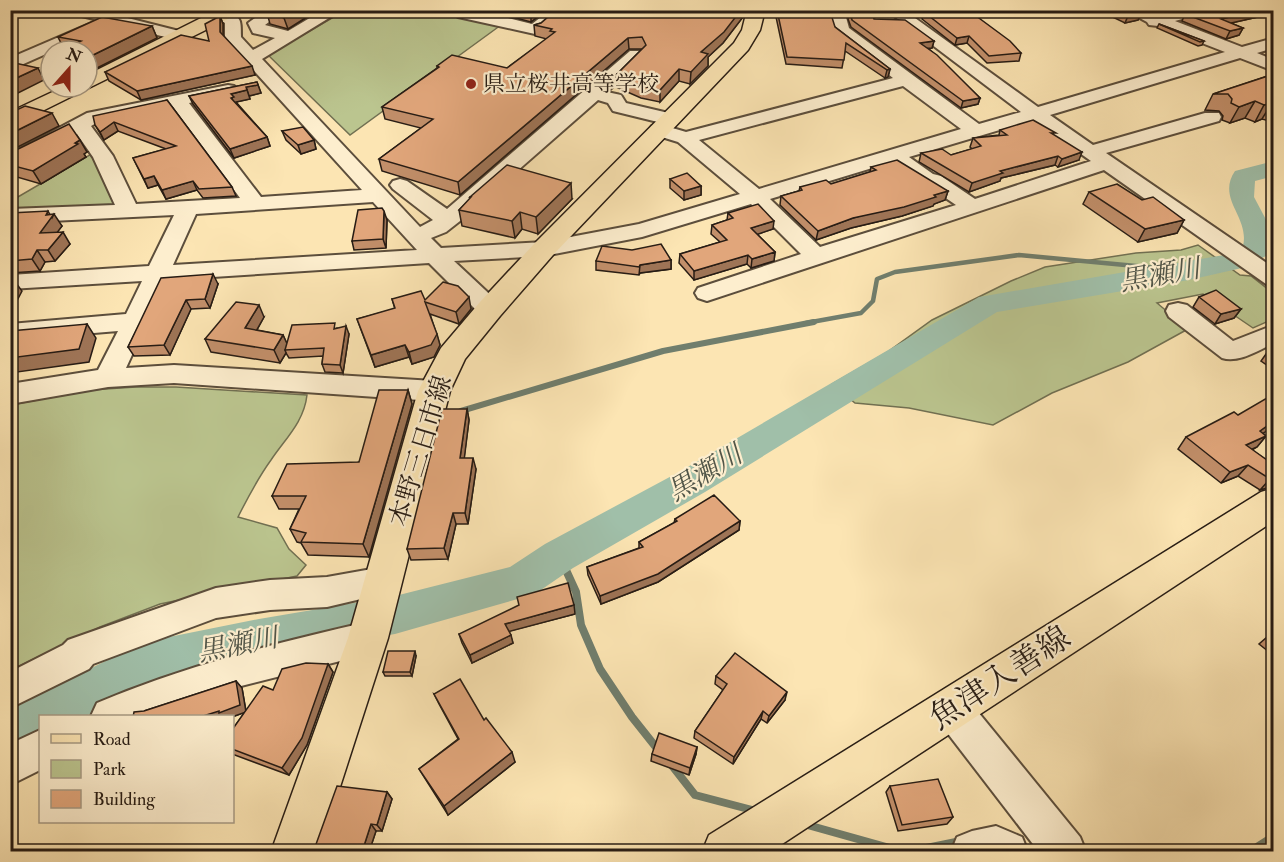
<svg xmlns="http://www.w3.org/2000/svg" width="1284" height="862" font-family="'IM FELL Double Pica','Noto Serif JP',serif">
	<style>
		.green { fill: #bbc58f; stroke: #717052; stroke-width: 1.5 }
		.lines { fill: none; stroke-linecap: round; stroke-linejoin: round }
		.stream-far2 { stroke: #707e6d; stroke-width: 4.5 }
		.stream-far1 { stroke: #707e6d; stroke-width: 6 }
		.stream { stroke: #707e6d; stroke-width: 8 }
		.river { fill: #a0bfa9; fill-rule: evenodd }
		.minor-casing { stroke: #5c4e3c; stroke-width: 4 }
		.major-casing { stroke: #271c14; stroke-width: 3 }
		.minor { fill: #fdeece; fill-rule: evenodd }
		.major { fill: #fce5b3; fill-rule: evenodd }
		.wall { fill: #c28f6a; stroke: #271c14; stroke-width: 1.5 }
		.shaded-wall { fill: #9e7456; stroke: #271c14; stroke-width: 1.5 }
		.building { fill: #e1a67b; stroke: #271c14; stroke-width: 1.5 }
		.poi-dot { fill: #8f2418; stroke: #fdeece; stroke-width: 2 }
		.labels { text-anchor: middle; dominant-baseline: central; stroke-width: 4.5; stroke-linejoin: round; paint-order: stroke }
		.far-poi-label { font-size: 22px; fill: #271c14; stroke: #fdeece; text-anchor: start }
		.street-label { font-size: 26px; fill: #271c14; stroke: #fdeece }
		.water-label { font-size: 27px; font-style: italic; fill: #515548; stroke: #fdeece }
		.near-street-label { font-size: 32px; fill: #271c14; stroke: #fdeece }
	</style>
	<rect width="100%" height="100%" fill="#fce5b3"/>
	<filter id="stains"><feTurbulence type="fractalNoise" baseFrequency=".00333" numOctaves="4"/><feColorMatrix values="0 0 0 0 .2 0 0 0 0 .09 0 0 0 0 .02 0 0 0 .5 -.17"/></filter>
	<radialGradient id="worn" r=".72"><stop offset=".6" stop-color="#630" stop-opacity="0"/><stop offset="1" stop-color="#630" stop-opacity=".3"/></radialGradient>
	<g class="green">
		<path d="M344,11H432L501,25L350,135L268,55Z"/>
		<path d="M93,153L118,207L11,213V201Z"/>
		<path d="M1198,245L1240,275L1251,276L1273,293V319L1253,328L1203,294L1157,303L1188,329L1128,362L1052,393L993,425L909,408L855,403L832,384L886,353L932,320L1011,281L1045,267L1136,253L1181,250Z"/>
		<path d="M136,387H176L307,395C304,422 285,439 271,460C258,478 248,497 238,517L277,528L289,549L306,565L297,576L160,604L100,627L11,670V405L90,390Z"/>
	</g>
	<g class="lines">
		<path class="stream-far2" d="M806,323L861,313L873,301L877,279L895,272L1019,255L1189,271"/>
		<g class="stream-far1">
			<path d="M461,411L663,351L814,322"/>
			<path d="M559,556L560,559"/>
		</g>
		<g class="stream">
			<path d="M560,557L576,592L581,625L600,669L632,717L659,751"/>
			<path d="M670,763L695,795L756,811"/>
			<path d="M804,824L904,852"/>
			<path d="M907,852L961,841"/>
			<path d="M1249,852L1274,836"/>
		</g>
		<path class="river" d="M1274,161V176L1255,181L1254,197L1271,229L1272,239L1270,250L1266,256L1242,268L1189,280L997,312L705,492L573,568L535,594L395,634L259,657L156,680L86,716H40V741L10,756V708L134,647L149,641L259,619L395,596L510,567L545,544L679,472L979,297L1224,255L1243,246C1250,217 1216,199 1235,171Z"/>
		<defs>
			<g id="minor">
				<path d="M68,10H96L187,33L189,36L181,41L70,13Z"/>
				<path d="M266,10H285L265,25L288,31L323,10H342L262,59L420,227L433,220L393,189L390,185L393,181L400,179L407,181L447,209L630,51H642L644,55L642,59L607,92L621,95L626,103L677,115L679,119L677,123L670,125L613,111L608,103L598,100L460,221L446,232L431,238L441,248L544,242L639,224L740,194L678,142L652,134L649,130L652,126L659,124L686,132L893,78L835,33L830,10H844L849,28L979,124L1021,112L886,10H904L1038,107L1225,52L1158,26L1149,25L1147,22L1125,10H1147L1160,16L1180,10H1206L1204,13L1175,21L1242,47L1274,38V48L1257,53L1274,60V71L1240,58L1050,115L1093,145L1205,113H1219L1221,117L1219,121L1106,153L1274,268V286L1266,284L1104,170L707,301L698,298L695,293L698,288L801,254L751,204L642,237L544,256L454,261L499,303L502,309L499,315L490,317L481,315L429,263L166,280L126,368L174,365L434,381L444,384L448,391L444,398L434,401L174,383L108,387L10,404V384L98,370L118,331L10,340V324L126,314L142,281L10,289V275L149,266L174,215L10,223V209L115,205L93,157L77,134L10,168V154L87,113L228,85L234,86L237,90L234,94L189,103L261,197L362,190L227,41L225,38V23L213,16L221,11C241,16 241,17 241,37L253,50L275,38L253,33L248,23ZM903,86L961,129L759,189L699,140ZM173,107L240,198L136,204L113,156L91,126L100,121ZM1033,120L1091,161L975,199L941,176L933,174L909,157ZM892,162L923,186L931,188L956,205L820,247L770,199ZM373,202L417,250L173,265L196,214Z"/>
				<path d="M458,10H476L532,24L550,10H567L541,32L535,34L458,17L455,14Z"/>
				<path d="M96,21L102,23L104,26L102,29L10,70V58Z"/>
				<path d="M1178,303L1187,305L1233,341L1274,325V343C1257,351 1239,363 1222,358L1169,317L1166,311L1169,305Z"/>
				<path d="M383,567L395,571L400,581L395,591L327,607L270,610L216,618L93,664L89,669L10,708V672L63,645L68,640L216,588L270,580L327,577Z"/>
				<path d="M368,622L380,627L385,638L380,649L368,654L237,687L151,716H91L97,703C185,666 275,643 368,622Z"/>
				<path d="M952,691L965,696L1080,837L1086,852H1039L939,722L933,709L939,696Z"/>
				<path d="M40,730V770L10,785V744Z"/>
				<path d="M996,826L1022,837L1028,852H951L957,837L972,831Z"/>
			</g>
			<g id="major">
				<path d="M217,10H241L238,14L10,127V112L63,87H87V75Z"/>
				<path d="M747,10H765L760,30L748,50L553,255L500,316L465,359L450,391L388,638L319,852H271L348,638L418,391L441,348L480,302L535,243L734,43L742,30Z"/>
				<path d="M1274,488V521L770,852H702L709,835L1261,492Z"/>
			</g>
		</defs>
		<use href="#minor" class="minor-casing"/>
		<use href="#major" class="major-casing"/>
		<use href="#minor" class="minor"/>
		<use href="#major" class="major"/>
	</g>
	<g class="wall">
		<path d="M182,10H214L202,15Z"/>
		<path d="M318,10L288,29L270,24L267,13Z"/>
		<path d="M400,10H426L419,15Z"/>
		<path d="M487,10H546L531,22Z"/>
		<path d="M556,10H745L743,17L723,43L708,57V66L690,84L679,81L660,102L641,98L616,87V75L642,49H629L460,195L382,171L379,159L421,128L385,119L382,107L437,68V66L507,68L547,39L535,36L534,25L541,23Z"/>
		<path d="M776,10L835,27L890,69L888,77L885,78L845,51L842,68L786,64L776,17Z"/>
		<path d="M1098,10H1137L1138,20L1125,23Z"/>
		<path d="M1153,10H1171L1160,14Z"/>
		<path d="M850,12L874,19L934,41L932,48H928L980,98L978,104L961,108L851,27L848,19Z"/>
		<path d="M924,12L1021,53L1019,61L987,63L967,43L955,45L922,19Z"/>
		<path d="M1185,14H1271L1231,23L1243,28L1239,35L1226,39L1182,21Z"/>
		<path d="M220,16L223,24V35L255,75L141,100L109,81L105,72L209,41Z"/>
		<path d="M1159,24L1204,41L1202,45L1198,46L1157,28Z"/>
		<path d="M152,26L157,38L87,73V51L64,49L58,37Z"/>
		<path d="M1274,74V122L1262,119L1255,122L1245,118L1230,123L1222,120L1223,116L1219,111L1205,110L1213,94Z"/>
		<path d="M257,82L261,93L249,96L250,99L236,102L267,137L270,146L234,158L193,104L189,96Z"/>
		<path d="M167,100L232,187L236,196L203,198L197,190L166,199L158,185L148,188L133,158L166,149L118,131L104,140L95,125Z"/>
		<path d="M1000,130L1055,136L1079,160L1058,167L1055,165L1001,178L1000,181L969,192L919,162L921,153L951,155L972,149L970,147L973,138L999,135Z"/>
		<path d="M282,131L314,140L316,149L301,154L286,140Z"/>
		<path d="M87,152L84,154L86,157L41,184L10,175V153Z"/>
		<path d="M871,167L948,191L945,200L934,204L933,206L902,216L851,228L816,240L780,205L781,196L799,191L800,187L831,184L870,172Z"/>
		<path d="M670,179L701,186V195L684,200L670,188Z"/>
		<path d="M1089,192L1142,200L1184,220L1177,233L1138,242L1083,204Z"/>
		<path d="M470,197L572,199L538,234L522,229L515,238L462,226L459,210L470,199Z"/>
		<path d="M10,213L50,215L62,226L57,232L70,244L55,261L45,262L40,271L10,273Z"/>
		<path d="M728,213L773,229L757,234L775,252L774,261L751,268L747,264L694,280L679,263L680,254L720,242L711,234L712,225L727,220Z"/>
		<path d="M387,220L386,248L354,250L352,241Z"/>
		<path d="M671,260V269L640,273L639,275L596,270V261Z"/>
		<path d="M218,284L210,308L191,309L170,355L134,356L128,347L139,325Z"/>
		<path d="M1199,297L1241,309L1234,318L1215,324L1193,307Z"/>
		<path d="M392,299L425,300L471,309L459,324L430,314L440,345L434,357L412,364L409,357L375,367L357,319L395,309Z"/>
		<path d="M264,317L257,330L283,335L287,344L337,328L349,334L343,373L325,372L322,364L323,356L289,358L286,353L280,363L211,352L205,339Z"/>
		<path d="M1274,346V370L1261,361L1271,347Z"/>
		<path d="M408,390L412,404L369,557L308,555L301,543L297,542L290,529L299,509H279L272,496L359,462Z"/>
		<path d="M467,409L469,420L464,458L476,469L468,524H456L448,559L411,560L407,549Z"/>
		<path d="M1263,433L1266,436L1257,447L1252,450L1274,465V486L1260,490L1238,476L1221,483L1178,449L1186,437Z"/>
		<path d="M675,519L740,521L739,530L658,582L601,604L588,575L587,567L639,548V542L674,523Z"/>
		<path d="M575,614L509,631L513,643L472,663L462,643L459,634Z"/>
		<path d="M1274,631V656L1259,644Z"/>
		<path d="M416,656L412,676H385L383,672Z"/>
		<path d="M328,664L333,672L307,745L289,775L232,754V730L245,712L232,717L144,711L236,681L242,688L246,711L273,690Z"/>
		<path d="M716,676L785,700L767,723L761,719L733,764L694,738L695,731L723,690L715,684Z"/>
		<path d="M434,694L484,720L515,762L448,815L419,769L458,739L439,704Z"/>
		<path d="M697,747L696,754L689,775L651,761L652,754Z"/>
		<path d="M890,786L953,817L947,824L898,831L886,792Z"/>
		<path d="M387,792L392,799L382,831H376L369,852H309Z"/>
	</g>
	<g class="shaded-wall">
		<path d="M201,10H214L202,15Z"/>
		<path d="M296,10H318L288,29L284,18Z"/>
		<path d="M418,10H426L419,15Z"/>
		<path d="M531,10H546L531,22Z"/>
		<path d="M741,10H745L743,17L723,43L708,57V66L690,84L691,72L701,52Z"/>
		<path d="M1162,10H1171L1160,14Z"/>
		<path d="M1259,10H1273L1271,14L1218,26L1221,19Z"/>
		<path d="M1141,13L1138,20L1125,23L1128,16Z"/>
		<path d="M220,16L223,24V40L220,32Z"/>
		<path d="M152,26L157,38L87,73V58Z"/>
		<path d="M1243,28L1239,35L1226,39L1230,31Z"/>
		<path d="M969,36L967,43L955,45L957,38Z"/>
		<path d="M628,38L629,49L460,195L458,182Z"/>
		<path d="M934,41L932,48L919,49L920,43Z"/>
		<path d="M252,66L255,75L141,100L137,91Z"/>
		<path d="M38,68L44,80L10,97V81Z"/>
		<path d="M679,69V81L660,102V90Z"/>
		<path d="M890,69L888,77L885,78L887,70Z"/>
		<path d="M258,85L261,93L249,96L246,87Z"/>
		<path d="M247,90L250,99L236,102L237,105L234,106L231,94Z"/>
		<path d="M980,98L978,104L961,108L963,101Z"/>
		<path d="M1255,101L1245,118L1230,123L1239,107Z"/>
		<path d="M10,102L14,108L10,110Z"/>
		<path d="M1272,103L1262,119L1255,122L1264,105Z"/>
		<path d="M52,113L59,126L10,151V134Z"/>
		<path d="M114,122L118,131L104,140L100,132Z"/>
		<path d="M267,137L270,146L234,158L230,149Z"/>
		<path d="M80,140L87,152L84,154L86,157L41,184L33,171Z"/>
		<path d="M314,140L316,149L301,154L298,145Z"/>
		<path d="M1082,152L1079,160L1058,167L1062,159Z"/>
		<path d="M1058,156L1055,165L1001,178L1000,181L969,192L972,183L1000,171Z"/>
		<path d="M154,176L158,185L148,188L144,179Z"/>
		<path d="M193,181L197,190L166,199L162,190Z"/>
		<path d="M571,183L572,199L538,234L536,217Z"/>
		<path d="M701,186V195L684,200V191Z"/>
		<path d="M948,191L945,200L934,204L933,206L902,216L851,228L816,240L818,231L853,218Z"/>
		<path d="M48,211L52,218L54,214L62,226L48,245L40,233Z"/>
		<path d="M384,211L387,220L386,248L383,239Z"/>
		<path d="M520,212L522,229L515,238L512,221Z"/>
		<path d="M1184,220L1177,233L1138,242L1145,229Z"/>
		<path d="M774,221L773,229L750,237L751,228Z"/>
		<path d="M63,232L70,244L55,261L48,250Z"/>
		<path d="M37,250L45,262L40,271L32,259Z"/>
		<path d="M775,252L774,261L751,268L752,259Z"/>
		<path d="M748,255L747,264L694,280V271Z"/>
		<path d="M671,260V269L640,273L639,275L640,265Z"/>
		<path d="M213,274L218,284L210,308L205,299Z"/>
		<path d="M13,279L22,291L10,314V284Z"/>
		<path d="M469,297L471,309L459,324L456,312Z"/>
		<path d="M186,300L191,309L170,355L164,345Z"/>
		<path d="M259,305L264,317L251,340L245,328Z"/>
		<path d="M1241,309L1234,318L1215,324L1221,314Z"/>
		<path d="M87,324L96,338L89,362L10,373V358Z"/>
		<path d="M346,326L349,334L343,373L340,365Z"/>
		<path d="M437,334L440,345L434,357L412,364L409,352Z"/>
		<path d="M283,335L289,348L285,350L286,353L280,363L274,350Z"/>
		<path d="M405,345L409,357L375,367L371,355Z"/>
		<path d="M408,390L412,404L369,557L363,544Z"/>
		<path d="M467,409L469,420L463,469L460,458Z"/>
		<path d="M1274,421V426L1250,442L1260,431Z"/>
		<path d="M1266,436L1257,447L1236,456L1246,445Z"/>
		<path d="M473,458L476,469L468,524L465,513Z"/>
		<path d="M1248,465L1238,476L1221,483L1230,472Z"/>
		<path d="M1274,478V486L1260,490L1270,479Z"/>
		<path d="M453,513L456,524L448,559L444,548Z"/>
		<path d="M740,521L739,530L658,582L601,604L600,596Z"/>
		<path d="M574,605L575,614L507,632L505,624Z"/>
		<path d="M511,635L513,643L472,663L470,655Z"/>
		<path d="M415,651L416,656L412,676L410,672Z"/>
		<path d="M328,664L333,672L307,745L289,775L282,768Z"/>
		<path d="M236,681L242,688L246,712L232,717H200Z"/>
		<path d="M787,692L785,700L767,723L769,716Z"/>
		<path d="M763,711L761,719L733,764L734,757Z"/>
		<path d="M697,747L696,754L689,775L690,768Z"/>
		<path d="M512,752L515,762L448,815L444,806Z"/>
		<path d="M387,792L392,799L382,831L377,825Z"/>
		<path d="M371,824L376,831L369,852H362Z"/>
	</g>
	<g class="building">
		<path d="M271,10H296L284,18L267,13Z"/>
		<path d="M556,10H741L724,32L701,52L708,54L691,72L679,69L660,90L641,86L616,75L646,45L642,37L628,38L458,182L379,159L433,119L382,107L439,67L437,66L452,55L507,68L555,32L550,31L552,29L534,25L541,23Z"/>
		<path d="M777,10L830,11L835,27L890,69L887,70L846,43L844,60L787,57Z"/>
		<path d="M936,10H968L1010,41L1021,53L989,56L969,36L957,38L924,12Z"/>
		<path d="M1116,10H1137L1141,13L1128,16Z"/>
		<path d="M1200,10H1259L1221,19L1243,28L1230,31L1185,14Z"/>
		<path d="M850,12L872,13L874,19L905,20L934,41L920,43L937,55L980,98L963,101L852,20Z"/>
		<path d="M220,16V32L252,66L137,91L105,72L181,35L209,41L205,24Z"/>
		<path d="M102,17L152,26L87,58V51H60L81,41L58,37Z"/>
		<path d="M1159,24L1204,41L1200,42Z"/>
		<path d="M10,62L38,68L10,81Z"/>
		<path d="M1274,74V103H1272L1264,105L1255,101L1239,107L1231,103L1232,99L1228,94H1213Z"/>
		<path d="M257,82L258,85L246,87L247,90L231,94L234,97L231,98L267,137L230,149L189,96Z"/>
		<path d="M167,100L232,187L199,189L193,181L162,190L154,176L144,179L133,158L176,146L114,122L100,132L95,125L93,116Z"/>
		<path d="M25,106L52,113L10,134V113Z"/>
		<path d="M1033,120L1056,133H1051L1082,152L1062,159L1058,156L1000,171L1003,173L972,183L921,153L942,149L951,155L981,146L973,138L1007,135L1000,130Z"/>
		<path d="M69,124L80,140L75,143L78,144L33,171L10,165V153Z"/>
		<path d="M303,127L314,140L298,145L282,131Z"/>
		<path d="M897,160L948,191L934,195L936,197L904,207L853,218L818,231L781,196L802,190L800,187L826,180L831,184L876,170L871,167Z"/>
		<path d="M507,165L571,183L536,217L520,212L512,221L459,210L471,197H470Z"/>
		<path d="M687,173L701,186L684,191L670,179Z"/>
		<path d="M1117,184L1142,200L1153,197L1184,220L1145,229L1089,192Z"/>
		<path d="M758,204L774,221L751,228L775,252L752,259L748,255L694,271L680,254L727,240L712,225L733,218L728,213Z"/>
		<path d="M382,208L384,211L383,239L352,241L358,210Z"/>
		<path d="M48,211L46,215L54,214L40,233L63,232L48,250H37L32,259L10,261V213Z"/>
		<path d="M661,244L671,260L640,265L639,267L596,261L602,246L632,250Z"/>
		<path d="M213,274L205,299L186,300L164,345L128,347L161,278Z"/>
		<path d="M443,282L458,286L469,297L456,312L425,302L437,334L431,345L409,352L405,345L371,355L357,319L395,308L392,299L421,291L425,300Z"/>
		<path d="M1216,290L1241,309L1221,314L1199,297Z"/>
		<path d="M236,302L259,305L245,328L283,335L274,350L205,339Z"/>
		<path d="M335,323L334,329L346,326L340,365L322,364L324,348L285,350L292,325Z"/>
		<path d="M87,324L79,349L10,358V331Z"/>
		<path d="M379,390H408L363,544L301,542L306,533L290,529L306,496H272L287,464L359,462Z"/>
		<path d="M1274,394V421L1260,431L1266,436L1246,445L1274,465V478L1270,479L1248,465L1230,472L1186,437L1234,412L1238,415Z"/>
		<path d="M442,409H467L460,458H473L465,513H453L444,548L407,549Z"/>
		<path d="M714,495L740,521L658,574L600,596L587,567L643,547L639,542L677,521L675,519Z"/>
		<path d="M568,583L574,605L505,624L511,635L470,655L459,634L519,605L517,597Z"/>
		<path d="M388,651H415L410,672H383Z"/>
		<path d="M735,653L787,692L769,716L763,711L734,757L695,731L727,684L716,676Z"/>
		<path d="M306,663L328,664L302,738L282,768L232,749V730L263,686L273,690L282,669Z"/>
		<path d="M460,679L484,720L486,718L512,752L444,806L419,769L459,739L434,694Z"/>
		<path d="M236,681L240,705L219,713V711L200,717H133L134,712L144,711Z"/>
		<path d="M659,733L697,747L690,768L652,754Z"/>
		<path d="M938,779L953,817L902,825L890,786Z"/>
		<path d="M337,786L387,792L377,825L371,824L362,852H309L310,848L315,847Z"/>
	</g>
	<circle class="poi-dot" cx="471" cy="84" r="6"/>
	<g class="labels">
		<g class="far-poi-label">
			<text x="483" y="84">県立桜井高等学校</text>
		</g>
		<g class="street-label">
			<text transform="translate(421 451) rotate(-73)">本野三日市線</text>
		</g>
		<g class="water-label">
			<text transform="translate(1160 275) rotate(-10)">黒瀬川</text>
			<text transform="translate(705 473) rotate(-31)">黒瀬川</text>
			<text transform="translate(238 645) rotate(-11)">黒瀬川</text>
		</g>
		<g class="near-street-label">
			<text transform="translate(1000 678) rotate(-33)">魚津入善線</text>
		</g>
	</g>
	<rect width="1284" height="862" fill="none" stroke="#fce5b3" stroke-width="36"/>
	<rect x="12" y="12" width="1260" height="838" fill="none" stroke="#271c14" stroke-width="3"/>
	<rect x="18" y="18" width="1248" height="826" fill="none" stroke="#271c14" stroke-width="1.5"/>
	<rect x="39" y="715" width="195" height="108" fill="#fdeece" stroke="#a79a84" stroke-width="1.5"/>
	<rect x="51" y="734" width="30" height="9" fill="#fce5b3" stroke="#a79a84" stroke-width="1.5"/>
	<text x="93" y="745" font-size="18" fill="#271c14">Road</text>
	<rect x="51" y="760" width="30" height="18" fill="#bbc58f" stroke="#a79a84" stroke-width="1.5"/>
	<text x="93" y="775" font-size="18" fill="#271c14">Park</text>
	<rect x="51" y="790" width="30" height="18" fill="#e1a67b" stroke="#a79a84" stroke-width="1.5"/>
	<text x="93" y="805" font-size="18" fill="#271c14">Building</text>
	<g transform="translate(69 69) rotate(21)"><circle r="28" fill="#fdeece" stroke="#a79a84" stroke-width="1.5"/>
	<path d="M0-4.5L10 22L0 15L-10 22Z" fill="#8f2418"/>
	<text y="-9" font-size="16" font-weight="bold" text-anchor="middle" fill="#271c14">N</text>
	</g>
	<rect width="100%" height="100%" filter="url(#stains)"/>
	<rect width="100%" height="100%" fill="url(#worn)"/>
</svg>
